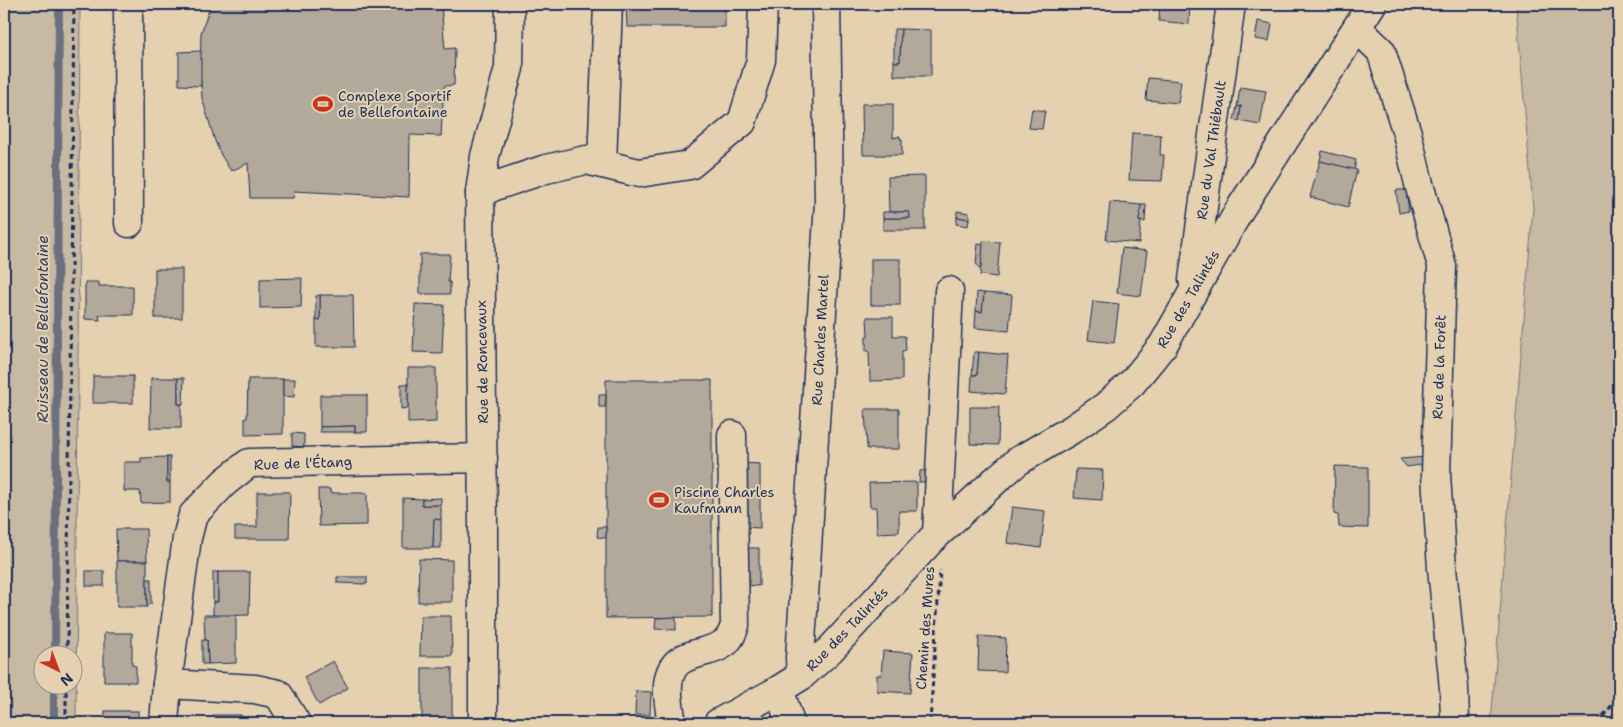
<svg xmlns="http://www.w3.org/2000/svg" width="1623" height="727" font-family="'Shantell Sans',sans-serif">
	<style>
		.green { fill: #c8b9a3; stroke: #727480; fill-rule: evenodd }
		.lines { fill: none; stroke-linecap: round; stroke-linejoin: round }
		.stream { stroke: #6b6f7e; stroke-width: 8 }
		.building { fill: #b3a99b; stroke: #1b2f5e }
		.minor-casing { stroke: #1b2f5e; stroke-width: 31 }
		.path { stroke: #1b2f5e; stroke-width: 3; stroke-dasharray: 5 4; stroke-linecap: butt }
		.minor { stroke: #e5d1af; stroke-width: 28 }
		.labels { text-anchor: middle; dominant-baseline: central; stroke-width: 4; stroke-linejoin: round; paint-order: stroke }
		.poi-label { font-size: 14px; fill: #1b2f5e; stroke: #e5d1af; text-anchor: start }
		.street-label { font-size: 14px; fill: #1b2f5e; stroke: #e5d1af }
		.water-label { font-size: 15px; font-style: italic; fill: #2f3f66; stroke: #e5d1af }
	</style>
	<rect width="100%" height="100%" fill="#e5d1af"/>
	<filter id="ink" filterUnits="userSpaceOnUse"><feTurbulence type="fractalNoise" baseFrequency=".02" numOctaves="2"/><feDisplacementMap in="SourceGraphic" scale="10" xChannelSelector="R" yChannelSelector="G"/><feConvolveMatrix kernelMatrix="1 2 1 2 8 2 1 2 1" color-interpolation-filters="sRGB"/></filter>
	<g filter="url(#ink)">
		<g class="green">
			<path d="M4,4H80L76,723H4ZM42,654H72V684H42Z"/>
			<path d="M1516,4H1619V723H1491L1533,208Z"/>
		</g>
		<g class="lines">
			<g class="stream">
				<path d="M55,654L59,4"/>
				<path d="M54,723V684"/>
			</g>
		</g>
		<g class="building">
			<path d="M211,4H441L445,49L455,48L454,85L444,86L441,136L410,135L409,197L294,191L293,198H250L248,163L231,171L221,155L215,141L202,98L200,70L201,33Z"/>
			<path d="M626,4H725V27H627Z"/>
			<path d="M1160,4H1190L1189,24L1159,21Z"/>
			<path d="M1258,21L1272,24L1269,41L1255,39Z"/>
			<path d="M894,29H901L900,62H894Z"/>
			<path d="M901,29L931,30V76H894V62H900Z"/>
			<path d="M201,51V86L179,85V52Z"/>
			<path d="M1148,78L1181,81L1178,103L1146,100Z"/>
			<path d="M1240,87L1266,91L1260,125L1239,121L1241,106L1237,107Z"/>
			<path d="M862,104H893V138L900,136V139H902V155H863Z"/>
			<path d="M1241,106L1239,121L1234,120L1237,107Z"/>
			<path d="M1032,109L1045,111L1042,129L1029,128Z"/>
			<path d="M1132,133L1161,135L1160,155H1164L1162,181L1129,180Z"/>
			<path d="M1322,151L1356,160L1354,170L1320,161Z"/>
			<path d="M1320,161L1357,170L1348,207L1310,197Z"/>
			<path d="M925,176V230H883V218H910L909,212H889L888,177Z"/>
			<path d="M1396,190H1406L1409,211L1399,213Z"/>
			<path d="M1110,202L1141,205L1139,221H1141L1139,243L1106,240Z"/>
			<path d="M1141,205H1146L1145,222L1139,221Z"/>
			<path d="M957,211L969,213V219L957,217Z"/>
			<path d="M883,212H909L910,218H883Z"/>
			<path d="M957,217L969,219L968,226L956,224Z"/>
			<path d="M983,241L1000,242L997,277L980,275Z"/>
			<path d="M978,244L983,245L981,268H979L976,263Z"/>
			<path d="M1122,248L1147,251L1141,296L1117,293Z"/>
			<path d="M420,254H450L448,282H450V294H420Z"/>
			<rect x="871" y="259" width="29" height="46"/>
			<rect x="155" y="269" width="27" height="49"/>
			<path d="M302,278L301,307L260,308V279Z"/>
			<path d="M85,282H99V286H133V315H99L100,320L85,319Z"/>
			<path d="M977,292L984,293L982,312L976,311Z"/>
			<path d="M984,293L1012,295L1009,331L975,328L976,311L982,312Z"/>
			<path d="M320,295H353L354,347H316V320H320Z"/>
			<path d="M320,295V320H316V296Z"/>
			<path d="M1093,301L1119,304L1114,343L1088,340Z"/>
			<path d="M415,304L444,305L442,353L413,352Z"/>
			<path d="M867,317H893V336H905L906,350L902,351V380L870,381L869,351H866V336H868Z"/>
			<path d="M974,352H979L977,375H972Z"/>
			<path d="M979,352L1008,355L1005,394L971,391L972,375H977Z"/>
			<path d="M408,368H436V422L408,423Z"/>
			<rect x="93" y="376" width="40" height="27"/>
			<path d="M151,378H178V404H181V428H150Z"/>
			<path d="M178,378H184L183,404H178Z"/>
			<path d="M248,379H283V434L245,435V418H247Z"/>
			<path d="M283,379H295L294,397L283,396Z"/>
			<path d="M606,380H712V617L606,618Z"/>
			<path d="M401,384H408V408L401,409Z"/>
			<path d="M320,395H367V432H355V426L320,427Z"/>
			<path d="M599,395H606L605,407H599Z"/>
			<path d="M970,407H999L998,445L970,444Z"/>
			<path d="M865,409H899V449H867Z"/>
			<path d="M355,426V432H320V427Z"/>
			<path d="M292,433L304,434V447L292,446Z"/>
			<path d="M167,457V482H170V502L141,503L140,491H124V462H141V458Z"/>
			<rect x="167" y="457" width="3" height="25"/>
			<path d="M1426,457V464L1407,467L1400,459Z"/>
			<path d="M744,463L760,464V528L744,527Z"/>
			<path d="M1335,466L1368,467V528L1339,527L1338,515L1334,514Z"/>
			<path d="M1076,469L1103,470L1102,500L1074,498Z"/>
			<path d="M929,470L928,482H919L920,471Z"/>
			<path d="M917,482V511H899V532L877,533L876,507H870L869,483Z"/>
			<path d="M318,489H330V493H367V525L319,526Z"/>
			<path d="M257,492H290L289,539H235V527H257Z"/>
			<path d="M403,498L422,499V505H441V520L434,519L433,548H403Z"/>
			<path d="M441,498V505H422V499Z"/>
			<path d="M1012,507L1045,511L1041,548L1007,543Z"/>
			<path d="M434,519L441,520V548H433Z"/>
			<path d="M598,527H606V538L597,537Z"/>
			<path d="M116,529H146L147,561H117Z"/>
			<path d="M744,548H759V586L744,585Z"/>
			<path d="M419,559L452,560V602H418Z"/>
			<rect x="117" y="561" width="30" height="46"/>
			<rect x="86" y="571" width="18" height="15"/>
			<rect x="213" y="572" width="5" height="30"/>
			<path d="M218,572H250L249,615L213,616V602H218Z"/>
			<path d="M337,577H367V584L337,583Z"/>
			<rect x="147" y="579" width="4" height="25"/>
			<path d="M204,615H236V663L208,664L207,640H205Z"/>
			<path d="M421,616H451L452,656H420Z"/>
			<path d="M676,617V630L655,629L656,618Z"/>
			<path d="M104,633H132V665L136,666V682H104Z"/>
			<path d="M979,636L1006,638L1005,672L978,671Z"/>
			<path d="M202,640H207L208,664H202Z"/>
			<path d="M883,651L913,653L910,693L877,691V675H881Z"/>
			<path d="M333,661L348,688L319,705L304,677Z"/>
			<rect x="422" y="668" width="30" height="53"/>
			<path d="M636,691L651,692L650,715H635Z"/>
			<rect x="105" y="711" width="33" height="12"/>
			<rect x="214" y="715" width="27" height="8"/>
		</g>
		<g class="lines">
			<defs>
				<g id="minor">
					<path d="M128,4L129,223"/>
					<path d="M1357,28L1381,51L1407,133L1419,184L1442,266L1436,475L1442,568L1454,688L1455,723"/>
					<path d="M602,164L608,4"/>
					<path d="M480,193L495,186L546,169L586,160L639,173L690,165L742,122L761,60L763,4"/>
					<path d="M1193,280L1231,4"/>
					<path d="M937,534L949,291"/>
					<path d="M801,676L800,658L829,202L826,4"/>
					<path d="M167,684L255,689L278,694L296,723"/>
					<path d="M777,691L783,701L790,723"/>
					<path d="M164,723L167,684L187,538L193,515L225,482L249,463L483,458"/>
					<path d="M483,723V526L480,193L485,156L509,68L510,4"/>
					<path d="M672,723C670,711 667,697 668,685C671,647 707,658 726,642C731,637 733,632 735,625L732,435"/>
					<path d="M718,723L777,691L801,676L830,650L931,540L997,479L1018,461L1071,430L1106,406L1132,383L1163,345L1240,209L1372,4"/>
				</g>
			</defs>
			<use href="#minor" class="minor-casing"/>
			<g class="path">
				<path d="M67,654L74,4"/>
				<path d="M66,723V684"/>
				<path d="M930,723L940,570"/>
				<path d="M1597,723L1619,697"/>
			</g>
			<use href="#minor" class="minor"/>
		</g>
	</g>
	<defs>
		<symbol id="stadium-bare" viewBox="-9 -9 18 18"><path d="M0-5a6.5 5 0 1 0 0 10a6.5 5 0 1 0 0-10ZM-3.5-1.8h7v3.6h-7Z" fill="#c8321e" stroke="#e5d1af" stroke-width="2.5" paint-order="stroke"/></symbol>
	</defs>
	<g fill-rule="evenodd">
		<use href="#stadium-bare" x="309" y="90" width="28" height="28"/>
		<use href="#stadium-bare" x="645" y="486" width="28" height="28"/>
	</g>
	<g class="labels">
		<g class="poi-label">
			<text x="338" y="96">Complexe Sportif<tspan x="338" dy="16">de Bellefontaine</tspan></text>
			<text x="674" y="492">Piscine Charles<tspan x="674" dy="16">Kaufmann</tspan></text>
		</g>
		<g class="street-label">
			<text transform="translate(1211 150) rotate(-82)">Rue du Val Thiébault</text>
			<text transform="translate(1188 299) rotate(-60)">Rue des Talintés</text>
			<text transform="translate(820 340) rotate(-87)">Rue Charles Martel</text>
			<text transform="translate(482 362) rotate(-91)">Rue de Roncevaux</text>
			<text transform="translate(1439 367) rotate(-88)">Rue de la Forêt</text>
			<text transform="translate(303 463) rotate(-2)">Rue de l'Étang</text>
			<text transform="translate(925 628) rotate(-86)">Chemin des Mures</text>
			<text transform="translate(847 629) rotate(-46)">Rue des Talintés</text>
		</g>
		<g class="water-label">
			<text transform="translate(43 329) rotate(-90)">Ruisseau de Bellefontaine</text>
		</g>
	</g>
	<rect width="1623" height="727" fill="none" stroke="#e5d1af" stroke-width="20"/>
	<rect x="10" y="10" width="1603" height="707" fill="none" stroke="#1b2f5e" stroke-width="2" filter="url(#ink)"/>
	<g transform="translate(58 670) rotate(138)"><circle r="24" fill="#e5d1af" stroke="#94908f"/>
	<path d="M0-4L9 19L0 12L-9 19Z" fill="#c8321e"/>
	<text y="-8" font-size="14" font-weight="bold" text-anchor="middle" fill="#1b2f5e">N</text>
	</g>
</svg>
